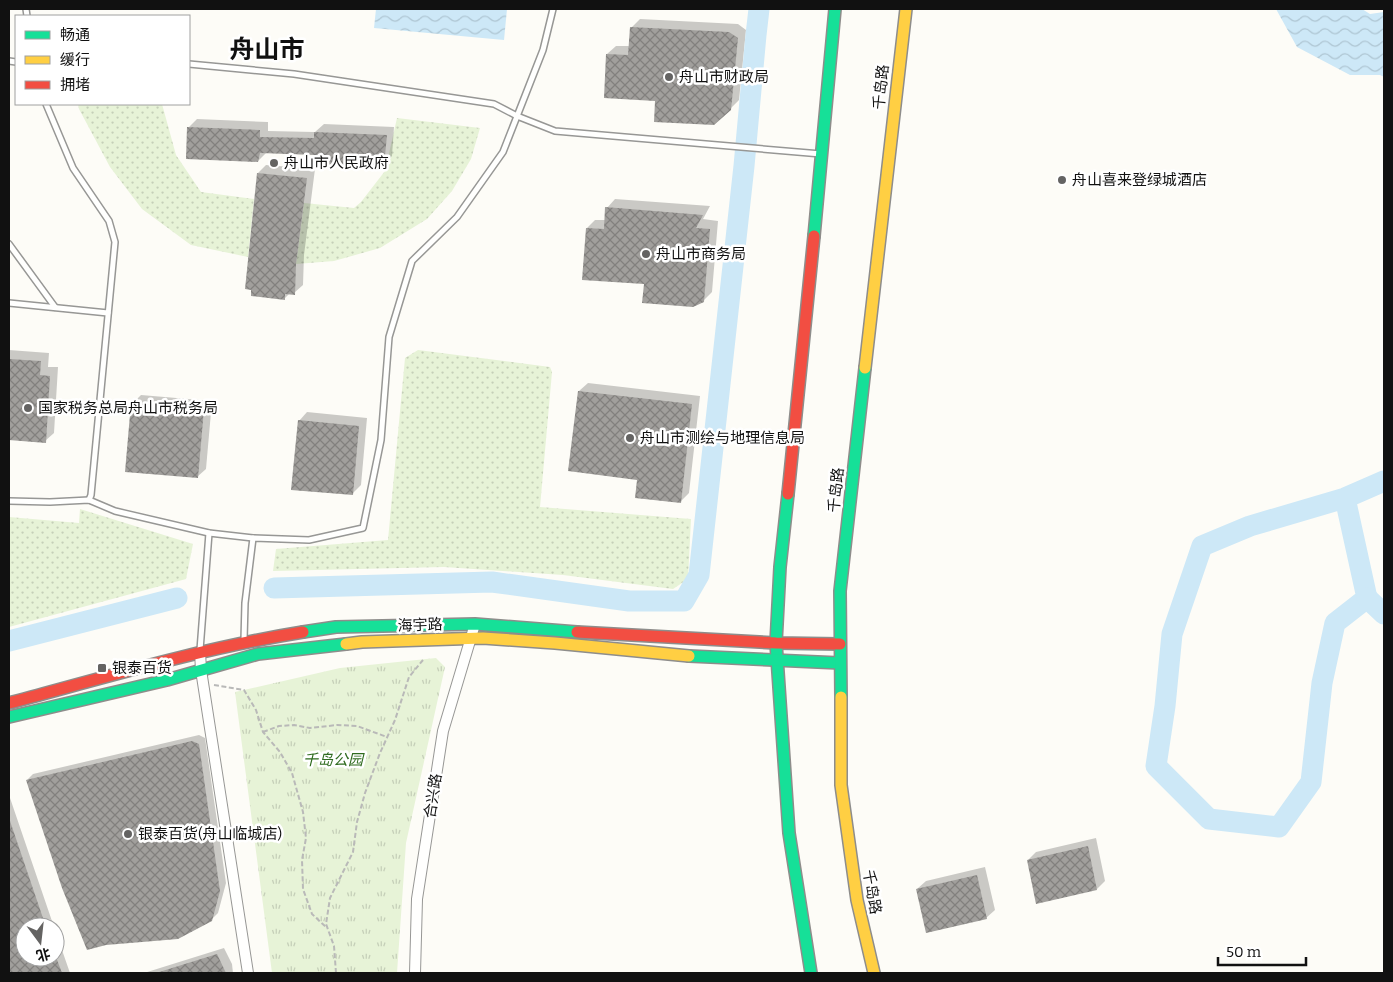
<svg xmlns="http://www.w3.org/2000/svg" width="1393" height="982" font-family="Bitter,'Noto Sans SC',serif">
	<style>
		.grass { fill: url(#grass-dots) }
		.park { fill: url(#park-tufts) }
		.water { fill: url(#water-waves) }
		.shadow { fill: #0003 }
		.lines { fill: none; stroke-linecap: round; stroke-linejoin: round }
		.river { stroke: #cde8f7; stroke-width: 21 }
		.building { fill: url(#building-cross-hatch) }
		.lane-casing { stroke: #979795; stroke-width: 8 }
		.street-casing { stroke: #979795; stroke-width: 12 }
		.fast-casing { stroke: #8e8d8b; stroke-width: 14 }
		.slow-casing { stroke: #8e8d8b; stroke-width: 14 }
		.jam-casing { stroke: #8e8d8b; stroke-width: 14 }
		.path { stroke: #b9b9b8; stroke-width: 2; stroke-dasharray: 5 2.5; stroke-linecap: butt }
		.lane { stroke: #fffffe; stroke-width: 5 }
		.street { stroke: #fffffe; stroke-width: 10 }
		.fast { stroke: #16e098; stroke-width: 11 }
		.slow { stroke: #ffcf43; stroke-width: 11 }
		.jam { stroke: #f24e42; stroke-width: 11 }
		.poi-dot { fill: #646362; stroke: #fff; stroke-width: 2 }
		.labels { text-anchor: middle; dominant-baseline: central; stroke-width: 5; stroke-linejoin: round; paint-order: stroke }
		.poi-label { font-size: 15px; fill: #111; stroke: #fff; text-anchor: start }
		.street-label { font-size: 15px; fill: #111; stroke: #fff }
		.park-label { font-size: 15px; font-style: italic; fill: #2f6b1f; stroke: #fff }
		.town-label { font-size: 25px; font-weight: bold; fill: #111; stroke: #fff }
	</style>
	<defs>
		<pattern id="grass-dots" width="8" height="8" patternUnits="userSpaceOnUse" patternTransform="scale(1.25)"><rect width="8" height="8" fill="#e7f3d7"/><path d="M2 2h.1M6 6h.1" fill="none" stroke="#c5cfb8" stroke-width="1.8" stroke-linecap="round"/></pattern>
		<pattern id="park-tufts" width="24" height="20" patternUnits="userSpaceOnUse" patternTransform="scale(1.25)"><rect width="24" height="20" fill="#e7f3d7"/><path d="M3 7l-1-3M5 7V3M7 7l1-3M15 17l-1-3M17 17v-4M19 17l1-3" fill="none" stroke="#c5cfb8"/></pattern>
		<pattern id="water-waves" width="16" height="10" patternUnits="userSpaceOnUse" patternTransform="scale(1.25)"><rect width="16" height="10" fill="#cde8f7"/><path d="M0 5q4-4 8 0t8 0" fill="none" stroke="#afc6d3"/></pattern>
		<pattern id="building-cross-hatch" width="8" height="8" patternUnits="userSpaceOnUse" patternTransform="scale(1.25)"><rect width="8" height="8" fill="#a19f9c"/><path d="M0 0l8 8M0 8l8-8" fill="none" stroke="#82807e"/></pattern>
	</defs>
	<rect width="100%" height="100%" fill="#fdfcf7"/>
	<g class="grass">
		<path d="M78,104H162L176,155L201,192L254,199L248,257L191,245L142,209L110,167L79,109Z"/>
		<path d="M397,118L480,128L471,159L452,191L427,219L380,248L334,261L296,264L304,203L354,208L361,202L385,171Z"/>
		<path d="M418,350L550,367L552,372L540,507L691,519L688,579L673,589L563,575L444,567L273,571L276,549L388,540L405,358Z"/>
		<path d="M80,509L193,544L186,579L9,627V517L79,523Z"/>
	</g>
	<path class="park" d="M436,658L445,667L406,843L397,973H272L235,692L340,668Z"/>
	<g class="water">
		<path d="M376,9H507L504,40L374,28Z"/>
		<path d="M1276,9H1362L1370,14L1384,12V77L1380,75H1350L1297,47Z"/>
	</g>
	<g class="shadow">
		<path d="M640,19L738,24L746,30L739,100L730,109L657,100L607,54L616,46H630L631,28Z"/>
		<path d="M197,119L268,122V131L315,132L324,124L394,127L392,156L383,165L314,154L267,152L258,161L188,128Z"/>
		<path d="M266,165L315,169L304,255L303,285L294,293H290L284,299L258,173Z"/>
		<path d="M615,199L710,206L703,219L718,221L712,292L703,301L645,283L587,228L595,220H606L607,208Z"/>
		<path d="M9,350L49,353L48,367H58L54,433L45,441L9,439Z"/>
		<path d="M588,383L700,396L689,493L680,502L638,478L569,470L579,391Z"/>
		<path d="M141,395L212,401L206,469L197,477L132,404Z"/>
		<path d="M307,412L367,418L361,485L352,494L299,421Z"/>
		<path d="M199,735L205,738L226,883L218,913L211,920L27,780L33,774Z"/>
		<path d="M9,795L54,927H25V957H55V930L70,973H9Z"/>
		<path d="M1096,838L1105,881L1097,889L1037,902L1028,860L1036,852Z"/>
		<path d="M985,867L995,910L986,918L917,889L926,881Z"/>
		<path d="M224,948L232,964L233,973H144Z"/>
	</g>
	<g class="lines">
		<g class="river">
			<path d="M1345,498L1367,598L1335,623L1322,683L1311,782L1279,827L1209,819L1156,766L1165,706L1172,634L1202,546L1250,526L1345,498L1384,481"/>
			<path d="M274,588L492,582L629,601H684L699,575L744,166L756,35L759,9"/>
			<path d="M1367,598L1384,614"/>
			<path d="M9,641L177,598"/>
		</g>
	</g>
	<g class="building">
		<path d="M630,27L729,32L738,38L731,110L714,125L654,122L655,101L604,98L606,54L628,55Z"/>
		<path d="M187,127L260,130V137L314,138V132L387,135L384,166L313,164L314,155L260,153L258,162L186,159Z"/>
		<path d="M257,173L307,178L296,264L295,295L285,294V300L251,296V290L245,289Z"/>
		<path d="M605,207L703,215L696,228L710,229L704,302L693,307L642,303L644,284L582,280L586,228L604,229Z"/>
		<path d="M9,359L41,361L40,375L50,376L46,443L9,440Z"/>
		<path d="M578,391L692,404L681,503L635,498L637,480L568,471Z"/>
		<path d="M131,403L204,409L198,478L125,472Z"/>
		<path d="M298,420L359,426L353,495L291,490Z"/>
		<path d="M192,741L199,744L220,891L212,921L178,939L106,945L87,950L62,888L26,780Z"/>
		<path d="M9,818L46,927H25V957H56L62,973H9Z"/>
		<path d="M1088,846L1097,890L1036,904L1027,860Z"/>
		<path d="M977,875L987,919L926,933L916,889Z"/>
		<path d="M217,954L226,973H156Z"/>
	</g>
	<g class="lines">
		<defs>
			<g id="lane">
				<path d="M26,9L27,16"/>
				<path d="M9,61L16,62"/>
				<path d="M189,64L294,74L494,104L517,116L555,131L821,154"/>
				<path d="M46,104L73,168L109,221L115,242L91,495L89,500"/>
				<path d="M9,244L55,307"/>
				<path d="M9,303L108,313"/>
				<path d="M9,501L50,502L89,500L115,511L209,533L253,538"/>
				<path d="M244,640L245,603L253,538L309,540L363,528L381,440L389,337L412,261L457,217L503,152L543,50L553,9"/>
				<path d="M200,650L209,533"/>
			</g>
			<g id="street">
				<path d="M200,652L201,670L248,973"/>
				<path d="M415,973L417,899L443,731L475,624"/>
			</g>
			<g id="fast">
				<path d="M814,236L835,9"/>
				<path d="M788,494L780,567L776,643L789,833L811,973"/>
				<path d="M303,632L336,627L475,624L577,632"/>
				<path d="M689,656L840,663"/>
				<path d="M841,697L840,591L865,368"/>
				<path d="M9,717L167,680L258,654L346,644"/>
			</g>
			<g id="slow">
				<path d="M865,368L906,9"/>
				<path d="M346,644L362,642L483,638L555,643L689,656"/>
				<path d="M841,697V785L857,900L874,973"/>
			</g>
			<g id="jam">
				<path d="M788,494L814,236"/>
				<path d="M577,632L776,643L840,644"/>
				<path d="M9,703C106,677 203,648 303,632"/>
			</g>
		</defs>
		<use href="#lane" class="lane-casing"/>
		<use href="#street" class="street-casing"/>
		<use href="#fast" class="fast-casing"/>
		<use href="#slow" class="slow-casing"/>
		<use href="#jam" class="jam-casing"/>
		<g class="path">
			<path d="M214,685L244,690L256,710L263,732L280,752L292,773L303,812L306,838L302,860L303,889L312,914L327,928"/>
			<path d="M263,732L279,726L294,725L310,728L337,725L357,726L387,737"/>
			<path d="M336,973L334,946L326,924L330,898L353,852L357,822L365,793L380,753L395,720L409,677L423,660"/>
		</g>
		<use href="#lane" class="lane"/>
		<use href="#street" class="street"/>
		<use href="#fast" class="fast"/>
		<use href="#slow" class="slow"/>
		<use href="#jam" class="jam"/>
	</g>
	<g class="poi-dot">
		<circle cx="669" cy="77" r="5"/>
		<circle cx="274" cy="163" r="5"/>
		<circle cx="1062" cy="180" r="5"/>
		<circle cx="646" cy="254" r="5"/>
		<circle cx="28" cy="408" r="5"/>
		<circle cx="630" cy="438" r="5"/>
		<rect x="97" y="663" width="10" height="10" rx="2.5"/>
		<circle cx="128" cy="834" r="5"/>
	</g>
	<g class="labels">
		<g class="poi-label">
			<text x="679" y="77">舟山市财政局</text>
			<text x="284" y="163">舟山市人民政府</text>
			<text x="1072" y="180">舟山喜来登绿城酒店</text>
			<text x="656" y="254">舟山市商务局</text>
			<text x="38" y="408">国家税务总局舟山市税务局</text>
			<text x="640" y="438">舟山市测绘与地理信息局</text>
			<text x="112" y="668">银泰百货</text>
			<text x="138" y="834">银泰百货(舟山临城店)</text>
		</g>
		<g class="street-label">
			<text transform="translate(881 87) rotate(-84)">千岛路</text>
			<text transform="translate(836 490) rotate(-84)">千岛路</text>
			<text transform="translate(420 625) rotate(-2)">海宇路</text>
			<text transform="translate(433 796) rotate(-81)">合兴路</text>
			<text transform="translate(872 892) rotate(80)">千岛路</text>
		</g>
		<g class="park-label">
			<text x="333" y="760">千岛公园</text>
		</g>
		<g class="town-label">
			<text x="267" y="50">舟山市</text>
		</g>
	</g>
	<rect width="1393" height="982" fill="none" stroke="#111111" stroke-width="20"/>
	<rect x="15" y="15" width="175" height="90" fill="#ffffff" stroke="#a0a0a0"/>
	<rect x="25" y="31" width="25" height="8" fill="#16e098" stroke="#a0a0a0"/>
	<text x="60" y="40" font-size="15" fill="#111111">畅通</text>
	<rect x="25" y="56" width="25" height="8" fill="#ffcf43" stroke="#a0a0a0"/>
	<text x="60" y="65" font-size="15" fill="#111111">缓行</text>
	<rect x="25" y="81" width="25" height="8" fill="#f24e42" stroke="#a0a0a0"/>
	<text x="60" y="90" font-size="15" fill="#111111">拥堵</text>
	<g transform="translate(40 942) rotate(165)"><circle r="24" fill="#ffffff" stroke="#a0a0a0"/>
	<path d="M0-4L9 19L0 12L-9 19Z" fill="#646362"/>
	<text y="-8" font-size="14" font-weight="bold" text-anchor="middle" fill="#111111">北</text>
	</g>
	<path d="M1218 957v8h88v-8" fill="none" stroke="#111111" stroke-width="2.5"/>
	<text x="1226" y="957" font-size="15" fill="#111111" stroke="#ffffff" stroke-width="4" paint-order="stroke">50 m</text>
</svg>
